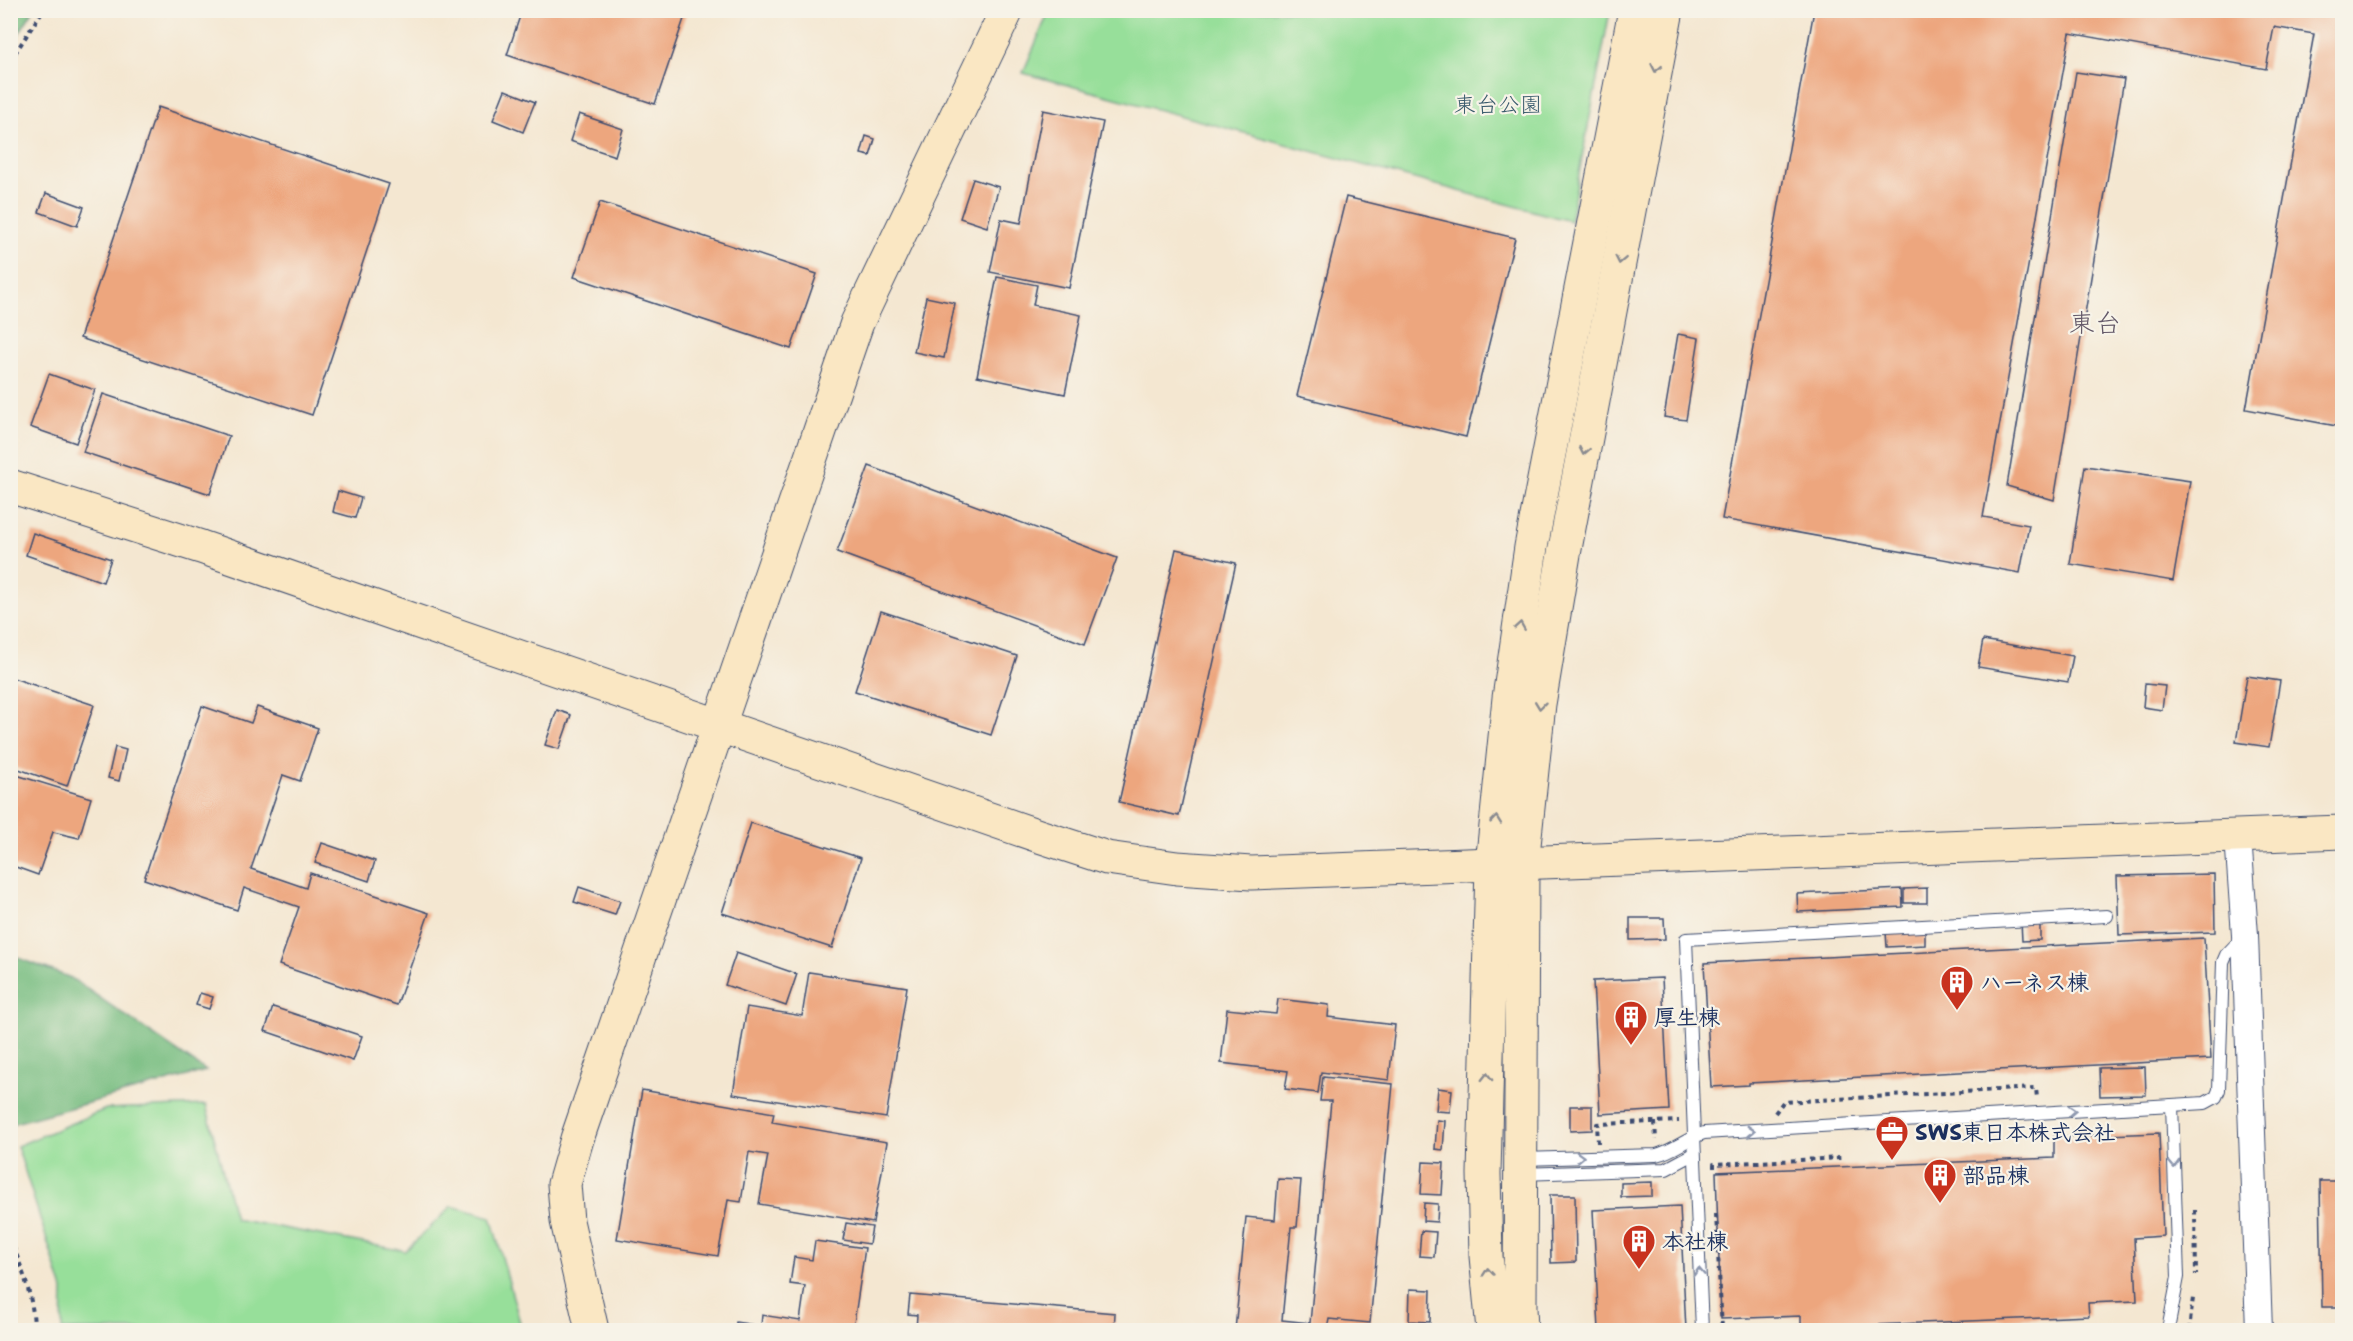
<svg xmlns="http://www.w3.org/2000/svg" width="2353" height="1341" font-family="'Shantell Sans','Klee One',sans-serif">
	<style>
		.green { fill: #97df9a; stroke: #59877c; stroke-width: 1.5 }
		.forest { fill: #79be82; stroke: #4a7670; stroke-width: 1.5 }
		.building { fill: #eda67e }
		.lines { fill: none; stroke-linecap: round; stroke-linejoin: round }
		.lane-casing { stroke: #3c4b6f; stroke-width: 14 }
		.street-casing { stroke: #3c4b6f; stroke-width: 28 }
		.secondary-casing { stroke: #3c4b6f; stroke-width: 35 }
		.path { stroke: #3c4b6f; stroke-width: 4; stroke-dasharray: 4.5 4.5; stroke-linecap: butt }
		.lane { stroke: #fff; stroke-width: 12 }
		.street { stroke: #fff; stroke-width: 26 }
		.secondary { stroke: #fae7c3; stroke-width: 33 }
		.oneway { stroke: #8a8b90 }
		.oneway2 { stroke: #8d97ae }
		.labels { text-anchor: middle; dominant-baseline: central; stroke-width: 4.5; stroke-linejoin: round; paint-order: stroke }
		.park-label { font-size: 22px; fill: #3a5b6d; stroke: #f7f3e8 }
		.poi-label { font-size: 22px; font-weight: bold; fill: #1b2f5e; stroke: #f7f3e8; text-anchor: start }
		.quarter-label { font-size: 26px; fill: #645969; stroke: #f7f3e8 }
	</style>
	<rect width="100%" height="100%" fill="#f7f3e8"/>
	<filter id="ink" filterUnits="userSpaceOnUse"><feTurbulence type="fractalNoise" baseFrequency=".0167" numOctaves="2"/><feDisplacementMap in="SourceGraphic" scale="12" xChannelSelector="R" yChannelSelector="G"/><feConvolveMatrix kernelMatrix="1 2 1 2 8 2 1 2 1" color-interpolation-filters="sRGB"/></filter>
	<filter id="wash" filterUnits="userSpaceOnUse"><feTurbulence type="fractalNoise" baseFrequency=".008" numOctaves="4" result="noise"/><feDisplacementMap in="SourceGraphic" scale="24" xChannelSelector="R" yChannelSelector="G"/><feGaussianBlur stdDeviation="1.35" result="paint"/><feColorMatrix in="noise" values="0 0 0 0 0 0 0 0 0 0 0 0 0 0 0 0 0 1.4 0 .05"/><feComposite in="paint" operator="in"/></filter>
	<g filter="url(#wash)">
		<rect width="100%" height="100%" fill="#f4e7d1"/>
		<g class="green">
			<path d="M1049,11H1610L1570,221L1023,73Z"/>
			<path d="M206,1105L235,1219L405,1251L452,1206L491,1217L522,1330H62L63,1290L17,1146L106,1109Z"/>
		</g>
		<g class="forest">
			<path d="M11,10L33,11L11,46L10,11Z"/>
			<path d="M11,955L71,978L206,1071L11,1124Z"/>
		</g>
		<g id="blocks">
			<g class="building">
				<path d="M522,10H687L655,104L507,55Z"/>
				<path d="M1814,10H2342V427L2246,409L2314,34L2274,27L2266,69L2070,33L1983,517L2029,525L2020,573L1722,519Z"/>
				<path d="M2076,72L2124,79L2054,500L2007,486Z"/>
				<path d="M505,90L535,102L523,132L493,120Z"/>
				<path d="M158,107L389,184L312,415L80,338Z"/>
				<path d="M1043,110L1103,122L1069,288L990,272L1001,219L1021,223Z"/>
				<path d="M579,114L623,129L615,156L570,141Z"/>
				<path d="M866,136L875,139L870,156L861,154Z"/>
				<path d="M973,179L999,187L987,227L960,218Z"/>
				<path d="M46,193L84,207L77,226L39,212Z"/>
				<path d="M1346,197L1515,238L1466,437L1297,396Z"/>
				<path d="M600,202L817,274L791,349L574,277Z"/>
				<path d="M997,277L1037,285L1033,305L1081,315L1065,394L977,376Z"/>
				<path d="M926,297L955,303L944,358L914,352Z"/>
				<path d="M1678,334L1699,338L1686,420L1664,417Z"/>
				<path d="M49,374L95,390L76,443L30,427Z"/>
				<path d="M103,394L229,436L210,494L83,452Z"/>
				<path d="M869,466L1117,558L1085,644L837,552Z"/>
				<path d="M2085,466L2190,481L2173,581L2070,564Z"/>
				<path d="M338,491L361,498L355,518L333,512Z"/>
				<path d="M33,533L111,559L103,582L26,555Z"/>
				<path d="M1176,549L1236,563L1179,816L1119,802Z"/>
				<path d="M881,611L1017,656L991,735L855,691Z"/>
				<path d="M1983,640L2073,656L2068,682L1978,667Z"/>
				<path d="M2247,676L2280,681L2269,747L2236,742Z"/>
				<path d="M10,677L94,705L67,786L10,766Z"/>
				<path d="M2145,684L2165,686L2162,710L2143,707Z"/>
				<path d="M202,706L251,723L257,707L318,728L300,781L283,775L251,869L306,888L310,873L429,913L397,1005L279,965L299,907L244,888L237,910L144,879Z"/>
				<path d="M557,710L571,715L559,749L545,745Z"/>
				<path d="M115,747L126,750L119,781L108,778Z"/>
				<path d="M10,773L91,798L79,838L53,832L38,875L10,865Z"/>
				<path d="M751,823L861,858L832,948L722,913Z"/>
				<path d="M322,843L375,861L369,881L315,863Z"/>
				<path d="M2214,874L2215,932L2119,935L2117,876Z"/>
				<path d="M579,887L620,901L615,915L574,902Z"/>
				<path d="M1927,888V903H1904V889Z"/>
				<path d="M1902,889L1903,907L1798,912L1797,894Z"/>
				<path d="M1630,918H1664L1665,939L1630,940Z"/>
				<path d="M2021,921H2040V940L2022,941Z"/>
				<path d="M1925,930V945L1887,947L1886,932Z"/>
				<path d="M2204,938L2211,1059L1749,1083V1085L1711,1087L1704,963Z"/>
				<path d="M736,953L797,974L786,1006L725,985Z"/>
				<path d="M809,972L907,987L886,1118L733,1094L747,1007L802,1016Z"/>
				<path d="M1662,978L1669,1110L1600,1114L1593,981Z"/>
				<path d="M200,993L213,997L209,1009L196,1005Z"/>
				<path d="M1278,999L1329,1005L1328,1017L1395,1025L1389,1080L1321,1072L1318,1093L1285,1089L1288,1071L1221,1063L1227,1009L1276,1014Z"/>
				<path d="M273,1007L362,1036L353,1061L265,1031Z"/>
				<path d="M2145,1067L2146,1095L2100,1096L2099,1068Z"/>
				<path d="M1323,1077L1393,1084L1370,1323L1329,1319L1327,1330H1235L1246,1217L1275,1220L1278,1179L1301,1180L1297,1227H1291L1282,1320L1310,1323L1331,1101H1320Z"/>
				<path d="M1438,1088L1452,1090L1450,1112L1436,1111Z"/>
				<path d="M642,1090L774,1113L772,1122L887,1142L873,1223L759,1204L768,1155L749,1152L741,1202L728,1200L718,1256L617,1239Z"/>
				<path d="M1570,1106H1592V1130L1570,1131Z"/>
				<path d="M1437,1120L1445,1121L1443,1150L1435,1149Z"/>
				<path d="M2159,1133L2163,1236L2134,1238L2137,1301L2088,1303L2089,1316L1801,1328V1316L1721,1319L1716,1172L2054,1158V1137Z"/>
				<path d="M1423,1162L1444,1163L1442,1195L1421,1194Z"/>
				<path d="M2320,1181H2342V1307H2322Z"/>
				<path d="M1652,1182V1196L1621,1197V1183Z"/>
				<path d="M1550,1195H1575L1576,1262L1551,1263Z"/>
				<path d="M1424,1203L1438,1204L1437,1222L1423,1221Z"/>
				<path d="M1680,1206L1686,1330H1599L1593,1210Z"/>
				<path d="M846,1223L872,1227L869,1244L843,1240Z"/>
				<path d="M1421,1231L1436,1232L1434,1257L1419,1256Z"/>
				<path d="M815,1241L865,1248L853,1330H735L736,1322L761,1326L762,1315L800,1321L805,1286L790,1284L794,1257L812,1260Z"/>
				<path d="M1410,1289L1431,1290L1430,1322L1409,1321Z"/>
				<path d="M910,1295L1115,1313L1114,1330H916L917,1315L908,1314Z"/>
				<path d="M1408,1327L1429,1328V1330H1407Z"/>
			</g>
		</g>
	</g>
	<g filter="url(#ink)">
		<use href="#blocks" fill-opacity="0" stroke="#3c4b6f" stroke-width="1.5"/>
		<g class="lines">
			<defs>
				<g id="lane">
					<path d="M1523,1159L1656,1155C1674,1151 1687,1138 1704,1133L2205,1103L2216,1097L2219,1090L2223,962L2226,955L2244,936"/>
					<path d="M1522,1174L1666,1169L1694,1154"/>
					<path d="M1702,1330L1686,939L2107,916"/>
					<path d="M2168,1330L2178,1277L2172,1105"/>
				</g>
				<path id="street" d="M2238,836L2245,935L2259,1330"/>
				<g id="secondary">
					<path d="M10,486L201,547L1039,836L1107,858L1177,868L1251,873L2342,832"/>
					<path d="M592,1330L567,1221L564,1184L577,1139L857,323L1007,10"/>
					<path d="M1493,1330L1486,1256L1484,1174L1492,865L1509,698L1531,547L1635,10"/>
					<path d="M1521,1330L1520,1307L1522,864L1539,704L1564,554L1667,10"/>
				</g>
			</defs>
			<use href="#lane" class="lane-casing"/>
			<use href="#street" class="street-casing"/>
			<use href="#secondary" class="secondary-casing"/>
			<g class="path">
				<path d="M10,61L43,10"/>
				<path d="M1775,1113L1783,1102L2036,1088L2037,1098"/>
				<path d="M1655,1122L1656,1140"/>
				<path d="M1598,1143L1597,1124L1679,1121"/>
				<path d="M1714,1168V1164L1843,1158"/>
				<path d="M2195,1210L2196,1275"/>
				<path d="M1716,1214L1722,1330"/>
				<path d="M10,1238C22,1269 34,1298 34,1330"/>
				<path d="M2189,1330L2193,1298"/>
			</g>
			<use href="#lane" class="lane"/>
			<use href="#street" class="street"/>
			<use href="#secondary" class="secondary"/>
		</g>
		<defs><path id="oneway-chevron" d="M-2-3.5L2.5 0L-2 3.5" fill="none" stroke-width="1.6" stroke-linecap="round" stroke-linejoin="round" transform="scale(1.5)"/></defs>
		<g class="oneway">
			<use href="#oneway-chevron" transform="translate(1656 68) rotate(101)"/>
			<use href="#oneway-chevron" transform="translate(1620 260) rotate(101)"/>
			<use href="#oneway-chevron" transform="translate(1584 451) rotate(101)"/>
			<use href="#oneway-chevron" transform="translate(1520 626) rotate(-81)"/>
			<use href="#oneway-chevron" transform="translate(1540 705) rotate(97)"/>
			<use href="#oneway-chevron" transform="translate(1496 820) rotate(-84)"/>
			<use href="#oneway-chevron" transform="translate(1487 1077) rotate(-89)"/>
			<use href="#oneway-chevron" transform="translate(1488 1272) rotate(-95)"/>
		</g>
		<g class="oneway2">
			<use href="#oneway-chevron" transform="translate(2072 1111) rotate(-3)"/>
			<use href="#oneway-chevron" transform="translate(1751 1131) rotate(-3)"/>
			<use href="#oneway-chevron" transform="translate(1580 1157) rotate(-2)"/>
			<use href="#oneway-chevron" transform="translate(2174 1164) rotate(88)"/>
			<use href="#oneway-chevron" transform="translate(1699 1272) rotate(-93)"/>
		</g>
	</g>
	<defs>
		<symbol id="building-pin" viewBox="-11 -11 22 30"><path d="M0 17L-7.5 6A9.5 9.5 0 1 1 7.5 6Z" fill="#c8321e" stroke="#f7f3e8"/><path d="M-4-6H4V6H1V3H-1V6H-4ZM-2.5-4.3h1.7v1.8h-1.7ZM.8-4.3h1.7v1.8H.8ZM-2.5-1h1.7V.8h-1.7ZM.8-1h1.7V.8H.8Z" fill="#fff"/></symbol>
		<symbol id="office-pin" viewBox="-11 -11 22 30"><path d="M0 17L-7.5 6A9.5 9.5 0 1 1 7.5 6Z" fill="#c8321e" stroke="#f7f3e8"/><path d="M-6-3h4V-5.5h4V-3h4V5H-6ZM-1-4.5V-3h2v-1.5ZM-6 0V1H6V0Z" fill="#fff"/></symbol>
	</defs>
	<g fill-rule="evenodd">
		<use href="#building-pin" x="1938" y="963" width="38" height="52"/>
		<use href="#building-pin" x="1612" y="998" width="38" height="52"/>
		<use href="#office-pin" x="1873" y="1113" width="38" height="52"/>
		<use href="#building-pin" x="1921" y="1156" width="38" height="52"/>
		<use href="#building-pin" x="1620" y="1222" width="38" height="52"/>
	</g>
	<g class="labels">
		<g class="park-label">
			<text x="1498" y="104">東台公園</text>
		</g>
		<g class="poi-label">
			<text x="1980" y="982">ハーネス棟</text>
			<text x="1654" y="1017">厚生棟</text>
			<text x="1915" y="1132">SWS東日本株式会社</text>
			<text x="1963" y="1175">部品棟</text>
			<text x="1662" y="1241">本社棟</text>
		</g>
		<g class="quarter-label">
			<text x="2095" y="322">東台</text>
		</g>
	</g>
	<rect width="2353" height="1341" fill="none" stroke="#f7f3e8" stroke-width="36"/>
</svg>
